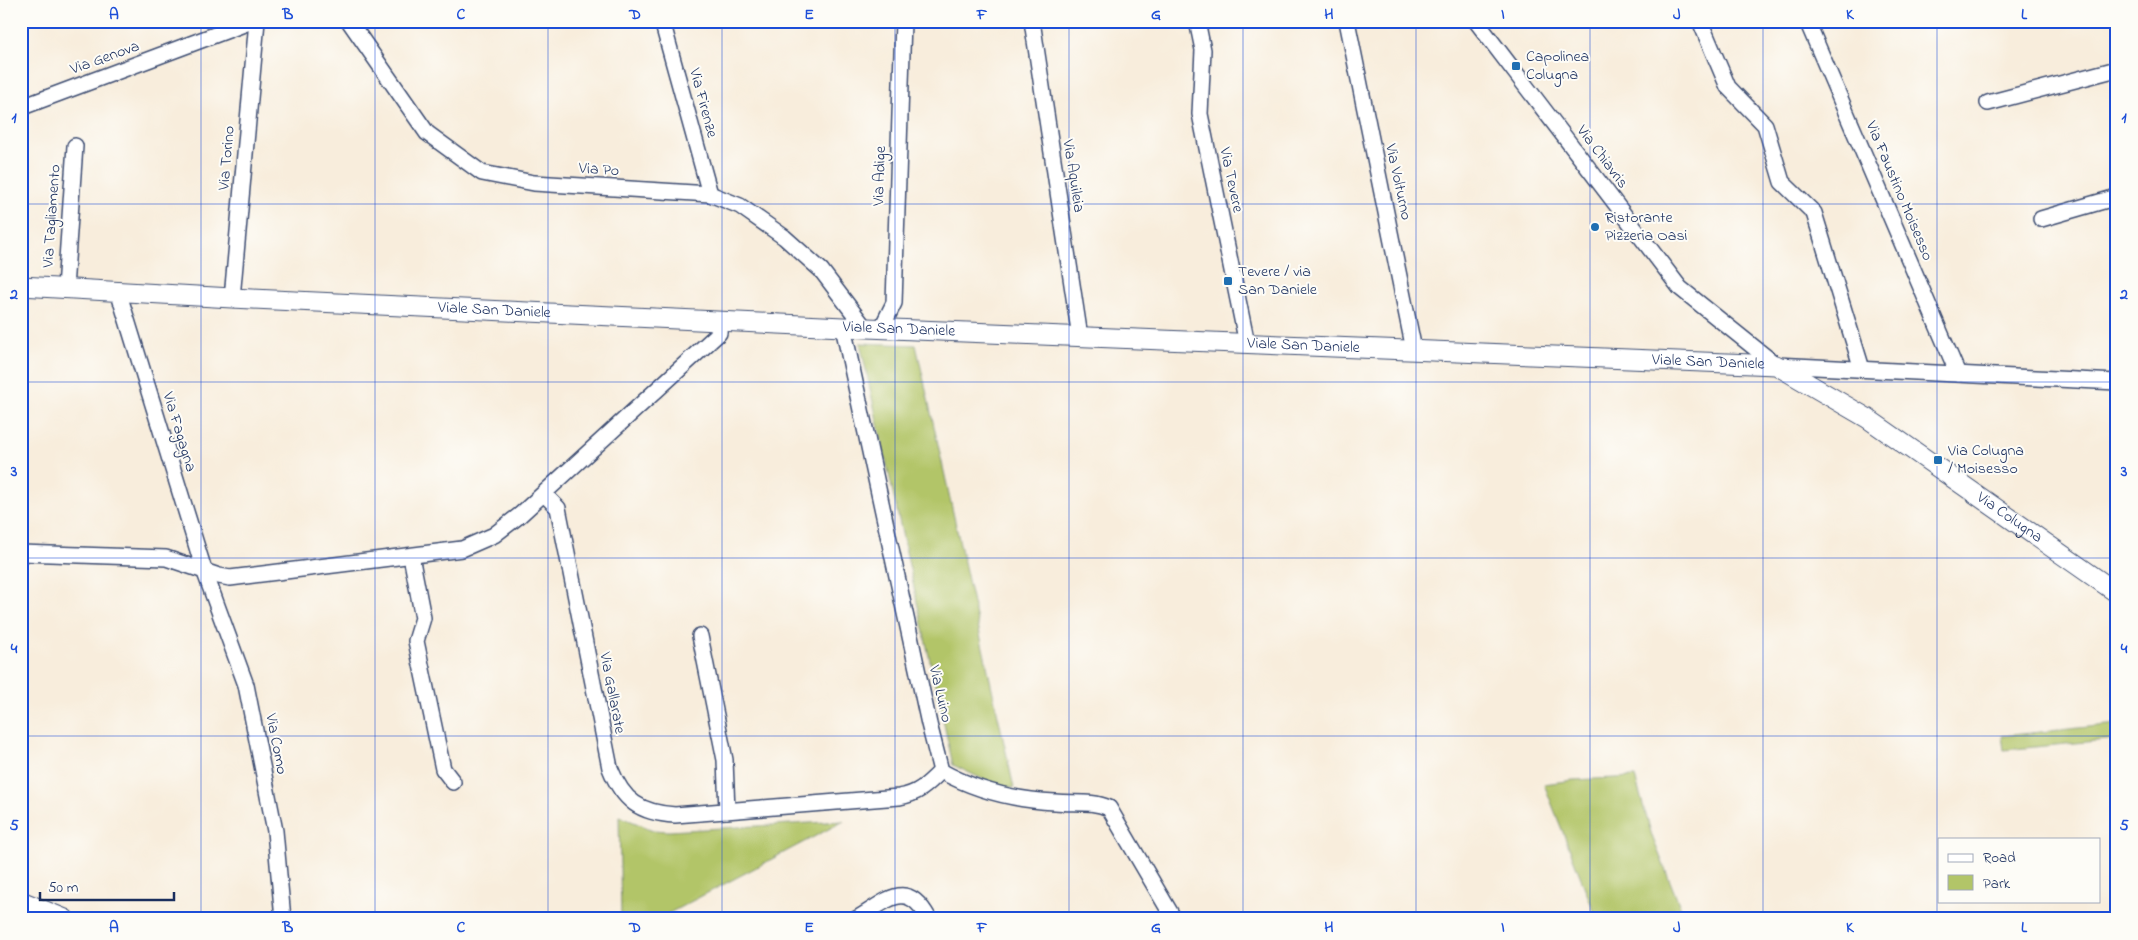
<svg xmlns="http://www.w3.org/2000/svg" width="2138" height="940" font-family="'Indie Flower',sans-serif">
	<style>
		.green { fill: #b2c568; stroke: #667a63 }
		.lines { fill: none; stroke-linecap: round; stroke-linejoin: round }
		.minor-casing { stroke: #3c4c71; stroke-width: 18 }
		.tertiary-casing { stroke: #3c4c71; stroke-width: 21 }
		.minor { stroke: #fff; stroke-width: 15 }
		.tertiary { stroke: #fff; stroke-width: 19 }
		.grid { fill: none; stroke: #1d4ed8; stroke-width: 1; stroke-opacity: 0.55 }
		.poi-dot { fill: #1f6fb2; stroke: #fdfcf7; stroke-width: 2 }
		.labels { text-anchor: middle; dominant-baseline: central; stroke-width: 4; stroke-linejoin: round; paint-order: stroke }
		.poi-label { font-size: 16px; fill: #1b2f5e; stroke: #fdfcf7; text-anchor: start }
		.street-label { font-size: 16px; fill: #1b2f5e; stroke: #fdfcf7 }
		.neatline { fill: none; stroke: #1d4ed8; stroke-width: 2 }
		.grid-label { font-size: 16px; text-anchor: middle; font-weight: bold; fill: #1d4ed8 }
	</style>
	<rect width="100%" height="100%" fill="#fdfcf7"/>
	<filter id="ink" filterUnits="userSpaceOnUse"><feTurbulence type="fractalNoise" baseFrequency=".02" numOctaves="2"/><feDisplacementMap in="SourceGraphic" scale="10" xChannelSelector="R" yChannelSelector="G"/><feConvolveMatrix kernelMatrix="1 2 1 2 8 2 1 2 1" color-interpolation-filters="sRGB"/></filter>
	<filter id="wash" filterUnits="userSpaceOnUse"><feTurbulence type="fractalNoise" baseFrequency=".0096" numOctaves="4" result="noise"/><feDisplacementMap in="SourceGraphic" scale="20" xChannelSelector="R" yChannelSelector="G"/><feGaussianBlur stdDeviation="1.12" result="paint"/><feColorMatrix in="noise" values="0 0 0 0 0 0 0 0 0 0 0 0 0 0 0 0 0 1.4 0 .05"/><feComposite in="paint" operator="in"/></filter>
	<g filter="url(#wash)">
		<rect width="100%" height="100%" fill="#f8eddc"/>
		<g class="green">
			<path d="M860,343L916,345L1014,788L997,786L953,765Z"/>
			<path d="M2117,724V739L2004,750L2002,736Z"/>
			<path d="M1635,777L1652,836L1685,919H1597L1544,784L1573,780Z"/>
			<path d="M619,816L653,830L669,831L844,821L658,919H621Z"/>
		</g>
	</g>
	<g filter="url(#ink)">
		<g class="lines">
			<defs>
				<g id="minor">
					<path d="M349,21L427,133L482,173L534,183L710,194L740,206L784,237L821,270L865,328"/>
					<path d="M662,21L710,194"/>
					<path d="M1032,21L1080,337"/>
					<path d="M1197,21L1203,50L1200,114L1247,344"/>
					<path d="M1347,21L1414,350"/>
					<path d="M1476,21L1680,288L1776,365L2117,382"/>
					<path d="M1700,21L1728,87L1765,125L1782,182L1814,213L1862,369"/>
					<path d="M1807,21L1958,374"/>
					<path d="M1988,103L2117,69"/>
					<path d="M25,106L252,21"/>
					<path d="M2041,219L2117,197"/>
					<path d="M65,288L75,146"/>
					<path d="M118,291L204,570L246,685L275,831L283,919"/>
					<path d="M232,298L257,21"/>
					<path d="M843,327L929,724L941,771C977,791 1014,800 1055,802C1073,804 1092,800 1109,808L1174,919"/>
					<path d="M881,329L894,303L903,21"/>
					<path d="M544,494L558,508L610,768C623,801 640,813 675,815L899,797C918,794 927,785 941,771"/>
					<path d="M21,553L166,558L219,576L230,578L462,549L494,535L520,515L719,333L720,321"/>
					<path d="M411,556L423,618L416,641L443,769L453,782"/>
					<path d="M700,636L725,760L727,811"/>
					<path d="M856,919C888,901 906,877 929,919"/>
				</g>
				<g id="tertiary">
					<path id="s1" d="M21,286L232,298L843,327L1776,365L1867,418L2117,593"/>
					<path d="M21,901L65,919"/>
				</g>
			</defs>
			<use href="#minor" class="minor-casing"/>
			<use href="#tertiary" class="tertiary-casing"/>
			<use href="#minor" class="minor"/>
			<use href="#tertiary" class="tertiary"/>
		</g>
	</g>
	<path class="grid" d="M201,21V919M375,21V919M548,21V919M722,21V919M895,21V919M1069,21V919M1243,21V919M1416,21V919M1590,21V919M1763,21V919M1937,21V919M21,204H2117M21,382H2117M21,558H2117M21,736H2117"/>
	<g class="poi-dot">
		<rect x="1511" y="61" width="10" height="10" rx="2.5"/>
		<circle cx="1595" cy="227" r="5"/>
		<rect x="1223" y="276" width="10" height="10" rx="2.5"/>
		<rect x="1933" y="455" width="10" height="10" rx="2.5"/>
	</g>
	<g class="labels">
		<g class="poi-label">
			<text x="1526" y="57">Capolinea<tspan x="1526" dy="18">Colugna</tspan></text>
			<text x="1605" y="218">Ristorante<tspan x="1605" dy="18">Pizzeria Oasi</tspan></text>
			<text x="1238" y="272">Tevere / via<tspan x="1238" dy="18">San Daniele</tspan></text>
			<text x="1948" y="451">Via Colugna<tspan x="1948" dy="18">/ Moisesso</tspan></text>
		</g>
		<g class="street-label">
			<text transform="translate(105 58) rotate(-20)">Via Genova</text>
			<text transform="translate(703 103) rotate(75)">Via Firenze</text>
			<text transform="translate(1602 157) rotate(53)">Via Chiavris</text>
			<text transform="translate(227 158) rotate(-85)">Via Torino</text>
			<text transform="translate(599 170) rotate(4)">Via Po</text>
			<text transform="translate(880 176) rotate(-88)">Via Adige</text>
			<text transform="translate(1073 176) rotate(81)">Via Aquileia</text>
			<text transform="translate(1231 180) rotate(78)">Via Tevere</text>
			<text transform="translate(1398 182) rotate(78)">Via Volturno</text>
			<text transform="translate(1899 191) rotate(67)">Via Faustino Moisesso</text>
			<text transform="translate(52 216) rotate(-86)">Via Tagliamento</text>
			<text stroke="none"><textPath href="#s1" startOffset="474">Viale San Daniele</textPath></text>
			<text stroke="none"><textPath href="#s1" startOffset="879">Viale San Daniele</textPath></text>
			<text stroke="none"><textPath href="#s1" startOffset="1284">Viale San Daniele</textPath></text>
			<text stroke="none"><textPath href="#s1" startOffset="1689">Viale San Daniele</textPath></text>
			<text transform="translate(179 432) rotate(73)">Via Fagagna</text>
			<text stroke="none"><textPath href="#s1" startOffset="2036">Via Colugna</textPath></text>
			<text transform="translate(612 693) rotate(79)">Via Gallarate</text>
			<text transform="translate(940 694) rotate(77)">Via Luino</text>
			<text transform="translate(276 744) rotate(79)">Via Como</text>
		</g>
	</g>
	<rect width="2138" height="940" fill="none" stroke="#fdfcf7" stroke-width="55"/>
	<rect x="1938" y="838" width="162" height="65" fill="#fdfcf7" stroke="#a3aaba"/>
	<rect x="1948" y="854" width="25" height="8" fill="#ffffff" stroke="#a3aaba"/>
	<text x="1983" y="862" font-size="15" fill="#1b2f5e">Road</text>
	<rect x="1948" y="875" width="25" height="15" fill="#b2c568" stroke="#a3aaba"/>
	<text x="1983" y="888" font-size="15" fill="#1b2f5e">Park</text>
	<path d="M40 892v8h134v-8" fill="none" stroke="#1b2f5e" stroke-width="2.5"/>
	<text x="48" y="892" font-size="15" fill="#1b2f5e" stroke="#fdfcf7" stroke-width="4" paint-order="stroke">50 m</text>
	<rect x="28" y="28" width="2082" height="884" class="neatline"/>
	<g class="grid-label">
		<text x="114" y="19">A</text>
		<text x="288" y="19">B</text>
		<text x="461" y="19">C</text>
		<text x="635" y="19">D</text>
		<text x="809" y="19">E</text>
		<text x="982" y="19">F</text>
		<text x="1156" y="19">G</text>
		<text x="1329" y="19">H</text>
		<text x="1503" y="19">I</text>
		<text x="1677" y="19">J</text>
		<text x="1850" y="19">K</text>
		<text x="2024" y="19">L</text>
		<text x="14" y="122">1</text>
		<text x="2124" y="122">1</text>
		<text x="14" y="299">2</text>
		<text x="2124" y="299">2</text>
		<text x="14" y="476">3</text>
		<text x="2124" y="476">3</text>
		<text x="14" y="653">4</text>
		<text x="2124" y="653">4</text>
		<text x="14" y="830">5</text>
		<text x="2124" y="830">5</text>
		<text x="114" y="932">A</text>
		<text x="288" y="932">B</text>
		<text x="461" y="932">C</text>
		<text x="635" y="932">D</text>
		<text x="809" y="932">E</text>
		<text x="982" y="932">F</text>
		<text x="1156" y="932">G</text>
		<text x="1329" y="932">H</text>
		<text x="1503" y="932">I</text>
		<text x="1677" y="932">J</text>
		<text x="1850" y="932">K</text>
		<text x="2024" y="932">L</text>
	</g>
</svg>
